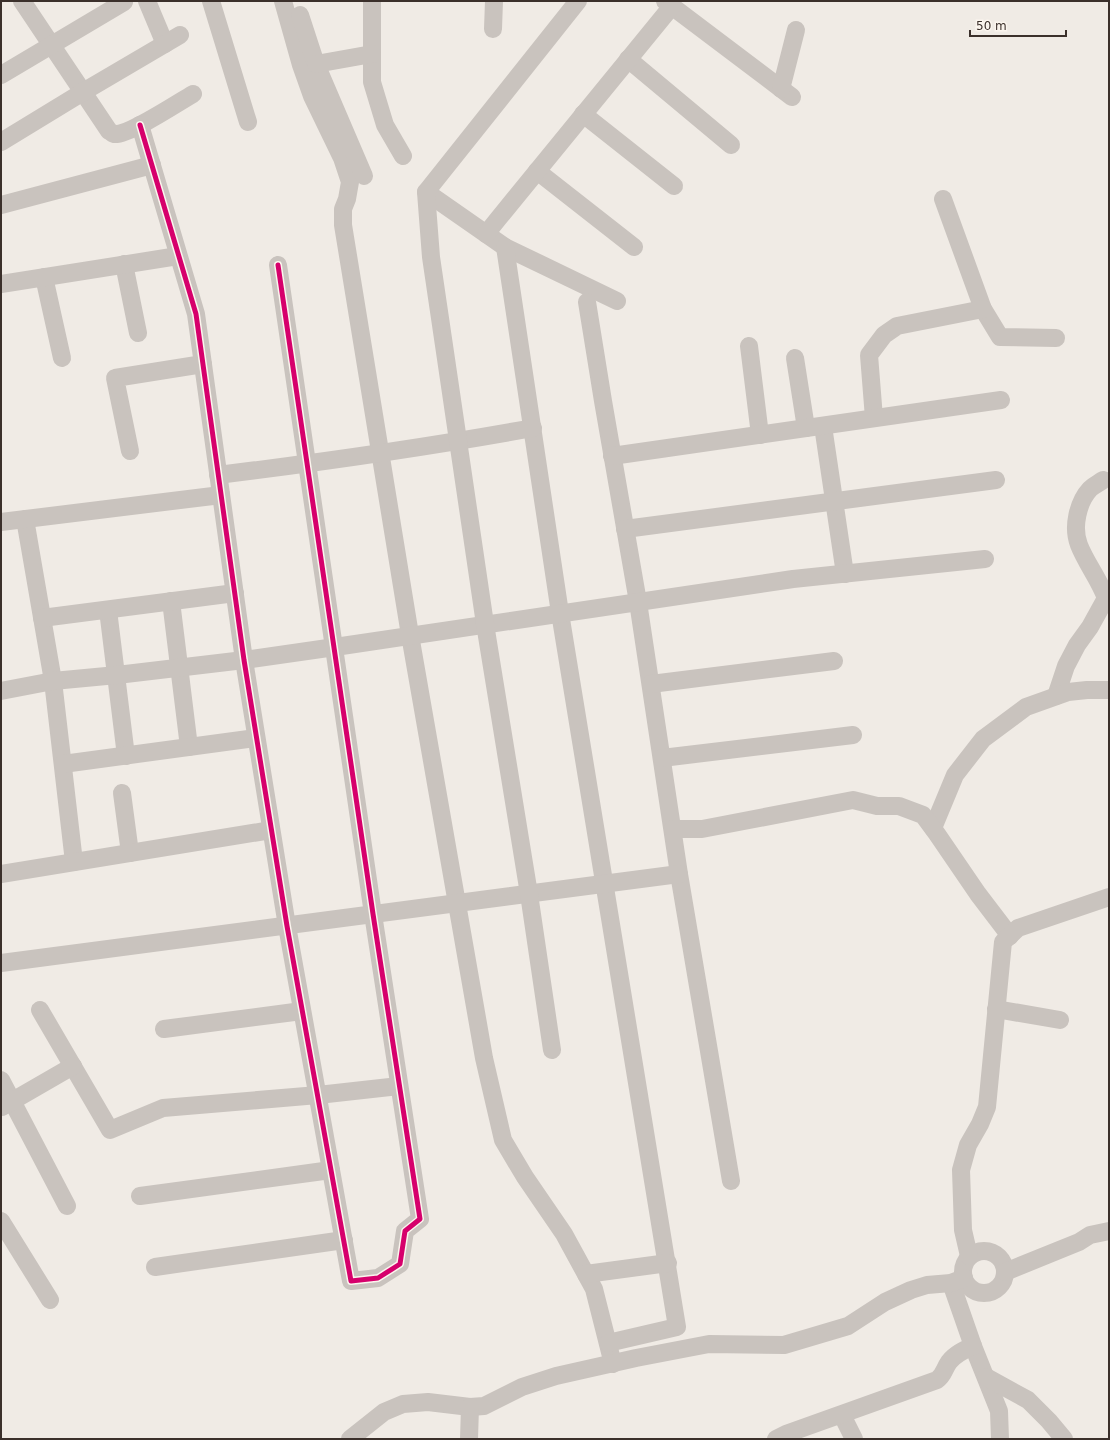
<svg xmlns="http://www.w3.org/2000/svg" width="1110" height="1440" font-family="'DejaVu Sans',sans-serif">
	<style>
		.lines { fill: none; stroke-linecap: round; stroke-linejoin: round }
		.minor { stroke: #c9c3be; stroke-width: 18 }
		.cycleway-casing { stroke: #fbf5ee; stroke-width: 8 }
		.cycleway { stroke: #d6006c; stroke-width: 5 }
	</style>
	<rect width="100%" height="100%" fill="#f0ebe5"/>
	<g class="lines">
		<g class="minor">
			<path d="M22,1L109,131C111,132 112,133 114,134C128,136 179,102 193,94"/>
			<path d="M147,1L165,44"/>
			<path d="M211,1L248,122"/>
			<path d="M283,1L301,65L312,96L342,158L350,182L347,199L343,209V225L410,635L484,1058L503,1140L525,1177L564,1234L594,1289L613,1364"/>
			<path d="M372,1V82L385,125L403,156"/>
			<path d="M665,1L792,97"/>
			<path d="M300,15L316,64L364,176"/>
			<path d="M493,29L494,1"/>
			<path d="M628,59L731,145"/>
			<path d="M316,64L372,54"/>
			<path d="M1,75L124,2"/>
			<path d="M781,89L796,30"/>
			<path d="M583,114L674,186"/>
			<path d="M140,125L196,314L244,660L287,926L351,1281L378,1278L400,1264L405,1231L420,1219L373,914L278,265"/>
			<path d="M1,142L83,92L180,35"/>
			<path d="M537,171L634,247"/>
			<path d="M426,192L505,247L617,301"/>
			<path d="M943,199L983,309L1000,337L1056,338"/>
			<path d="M1,205L152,165"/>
			<path d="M486,234L498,219L672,6"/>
			<path d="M505,247L560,613L677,1327L608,1343"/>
			<path d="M124,264L138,333"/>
			<path d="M44,277L62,358"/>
			<path d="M1,284L178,256"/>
			<path d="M587,302L603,401L638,602L679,874L731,1181"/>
			<path d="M749,346L760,435"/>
			<path d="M795,358L806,428"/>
			<path d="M874,418L869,355L884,335L897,326L983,309"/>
			<path d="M823,426L845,574"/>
			<path d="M130,451L115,378L203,364"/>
			<path d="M612,456L1001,400"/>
			<path d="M218,475C323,462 428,447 533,428"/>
			<path d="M25,519L53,681L74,862"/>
			<path d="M1,522L221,495"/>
			<path d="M625,529L996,480"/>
			<path d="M171,601L189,747"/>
			<path d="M108,610L126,756"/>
			<path d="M42,618L235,593"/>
			<path d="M651,684L834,661"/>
			<path d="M1,691L53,681L117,675L244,660L335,647L793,579L985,559"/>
			<path d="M1056,696L1066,666L1077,645L1090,627L1106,598C1099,579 1086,563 1079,545C1072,527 1078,502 1090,489C1094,485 1099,483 1103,480"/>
			<path d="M662,758L853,735"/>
			<path d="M63,764L256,738"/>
			<path d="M122,793L130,853"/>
			<path d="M933,828L955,775L983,739L1026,707L1068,692L1087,690H1109"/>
			<path d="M673,829H702L853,800L877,806H899L923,815L937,834L978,894L1010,936"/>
			<path d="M1,874L271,830"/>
			<path d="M1,963L679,874"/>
			<path d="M996,1009L1060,1020"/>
			<path d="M40,1010L110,1130L163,1108L318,1095L399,1086"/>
			<path d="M164,1029L302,1011"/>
			<path d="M552,1050L529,894L485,624L431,257L426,192L578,1"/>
			<path d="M1,1080L67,1206"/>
			<path d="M2,1107L73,1066"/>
			<path d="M140,1196L331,1170"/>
			<path d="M1,1221L50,1300"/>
			<circle cx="984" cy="1272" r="21"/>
			<path d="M969,1256L963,1230L961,1170L968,1145L980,1124L987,1107L1003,942L1018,928L1109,897"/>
			<path d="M155,1267L344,1240"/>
			<path d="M1005,1272L1079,1242L1090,1235L1109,1231"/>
			<path d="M586,1274L668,1263"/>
			<path d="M951,1283L973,1346L999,1411L1000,1439"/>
			<path d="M986,1377L1028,1400L1049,1421L1064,1439"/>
			<path d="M842,1415L854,1439"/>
			<path d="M350,1439L384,1412L403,1404L428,1402L470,1407L484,1406L522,1387L556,1376L636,1358L709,1344L784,1345L848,1326L885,1302L911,1290L927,1285L951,1283L964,1278"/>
			<path d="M469,1439L470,1407"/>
			<path d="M776,1439L786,1434L937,1380C944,1375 944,1369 949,1362C955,1354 964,1350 973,1346"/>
		</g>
		<defs>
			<path id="cycleway" d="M140,125L196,314L244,660L287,926L351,1281L378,1278L400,1264L405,1231L420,1219L373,914L278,265"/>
		</defs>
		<use href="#cycleway" class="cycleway-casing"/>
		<use href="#cycleway" class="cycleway"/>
	</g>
	<rect width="1110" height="1440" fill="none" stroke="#3b302b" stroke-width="4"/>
	<path d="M970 30v6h96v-6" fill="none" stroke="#3b302b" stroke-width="2"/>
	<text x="976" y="30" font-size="12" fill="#3b302b" stroke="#fbf5ee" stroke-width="3" paint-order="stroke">50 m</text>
</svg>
